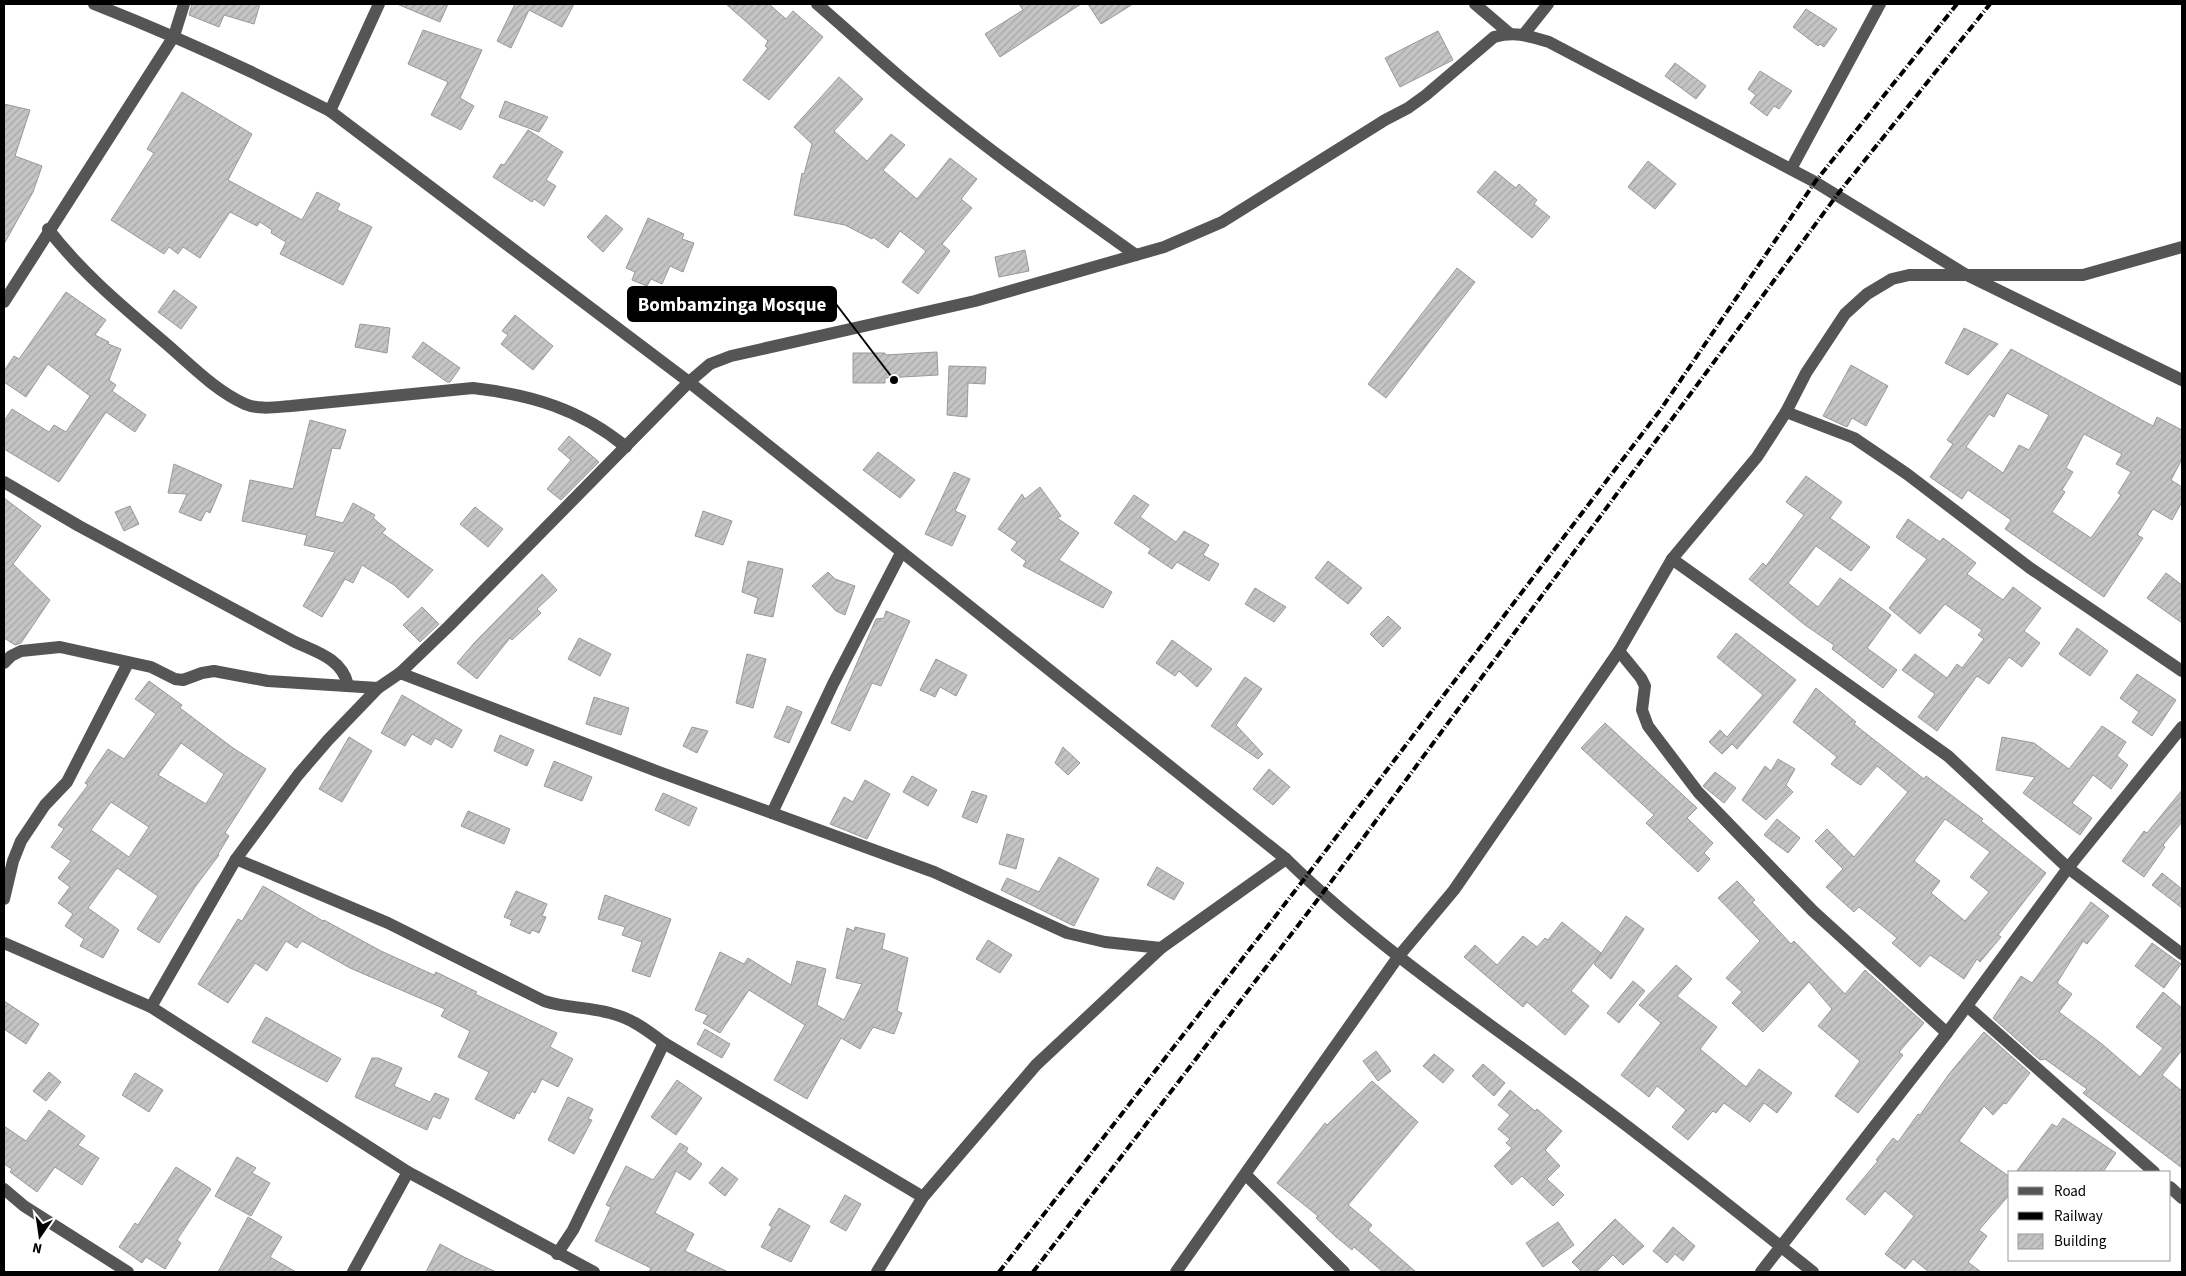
<svg xmlns="http://www.w3.org/2000/svg" width="2186" height="1276" font-family="'Source Sans 3',sans-serif">
	<style>
		.building { fill: url(#building-hatch); stroke: #999; fill-rule: evenodd }
		.lines { fill: none; stroke-linecap: round; stroke-linejoin: round }
		.minor { stroke: #555; stroke-width: 12 }
		.rail { stroke: #000; stroke-width: 4; stroke-dasharray: 8 2.5 1 2.5; stroke-linecap: butt }
		.leader { fill: none; stroke: #000; stroke-width: 2 }
		.callout-dot { fill: #000; stroke: #fff; stroke-width: 2 }
		.callout { fill: #000; stroke: #000; stroke-width: 2 }
		.callout-label { font-size: 19px; text-anchor: middle; font-weight: bold; fill: #fff }
	</style>
	<defs>
		<pattern id="building-hatch" width="6" height="6" patternUnits="userSpaceOnUse" patternTransform="scale(1.25)"><rect width="6" height="6" fill="#c4c4c4"/><path d="M-1 1l2-2M0 6l6-6M5 7l2-2" fill="none" stroke="#a7a7a7"/></pattern>
	</defs>
	<rect width="100%" height="100%" fill="#fff"/>
	<g class="building">
		<path d="M192,4H260L254,24L224,15L219,27L189,15Z"/>
		<path d="M397,4H448L440,22Z"/>
		<path d="M515,4H574L562,27L529,10L511,48L497,41Z"/>
		<path d="M726,4H769L786,19L793,11L823,37L769,100L743,80L768,48L765,46L768,41Z"/>
		<path d="M1019,4H1081L1000,57L985,34L1023,10Z"/>
		<path d="M1088,4H1133L1101,24Z"/>
		<path d="M1806,9L1837,29L1824,47L1820,44L1818,46L1793,27Z"/>
		<path d="M423,30L482,50L460,98L474,106L461,130L431,115L448,82L408,64Z"/>
		<path d="M1438,31L1453,60L1400,87L1385,58Z"/>
		<path d="M1675,63L1706,86L1696,99L1665,76Z"/>
		<path d="M1760,71L1792,91L1779,109L1774,106L1767,116L1750,103L1756,95L1748,89Z"/>
		<path d="M839,77L863,99L834,131L867,161L891,134L905,145L883,170L917,199L950,158L977,179L961,199L972,208L942,244L950,251L918,294L902,282L926,251L900,231L888,248L873,237L872,239L845,225L794,215L802,173L804,174L812,144L794,127Z"/>
		<path d="M182,92L252,134L228,180L302,220L317,192L340,204L337,210L372,227L343,285L280,254L286,242L271,233L272,230L260,222L257,226L230,212L200,258L183,247L178,254L169,247L164,254L111,220L154,153L147,149Z"/>
		<path d="M505,101L548,117L539,132L499,117Z"/>
		<path d="M4,104L30,110L15,156L42,166L33,192L4,244Z"/>
		<path d="M528,130L563,152L546,180L556,186L544,206L534,199L532,202L493,177L501,164L504,165Z"/>
		<path d="M1648,161L1676,184L1655,209L1628,187Z"/>
		<path d="M1495,171L1516,188L1519,184L1537,200L1534,204L1550,217L1532,238L1477,192Z"/>
		<path d="M606,215L623,229L603,252L587,237Z"/>
		<path d="M648,218L684,234L682,239L694,243L683,272L670,266L662,284L651,279L647,286L632,280L635,272L626,268Z"/>
		<path d="M1025,250L1029,271L999,277L995,257Z"/>
		<path d="M1457,268L1475,282L1386,398L1368,384Z"/>
		<path d="M174,290L197,307L181,329L158,312Z"/>
		<path d="M66,292L106,320L95,335L109,342L108,344L121,349L109,380L116,385L112,391L146,415L135,432L106,412L59,482L4,449V421L12,409L49,432L54,425L66,432L90,396L48,364L26,397L4,382V371L14,356L19,359Z"/>
		<path d="M515,315L553,346L533,370L501,344L508,335L502,331Z"/>
		<path d="M360,324L390,328L387,353L355,347Z"/>
		<path d="M1964,328L1998,344L1968,375L1945,363Z"/>
		<path d="M423,342L460,368L450,382H447L412,357Z"/>
		<path d="M2011,349L2153,426L2157,417L2182,430V459L2171,480L2182,487V502L2172,520L2153,509L2137,535L2143,538L2104,597L2005,529L2011,520L1968,490L1962,499L1930,477L1953,444L1947,440ZM2007,393L2049,415L2029,450L2019,445L2003,473L1966,447L1989,414L1994,417ZM2084,434L2122,454L2116,464L2131,472L2118,493L2121,495L2091,538L2052,512L2065,492L2062,490L2073,472L2066,468Z"/>
		<path d="M937,352L938,375L885,378V383H853V353H885V355Z"/>
		<path d="M1851,365L1888,386L1866,426L1852,418L1847,427L1823,416Z"/>
		<path d="M949,366L986,367L985,384L968,383L967,417L947,415Z"/>
		<path d="M310,420L346,430L340,449L332,448L315,516L343,523L353,503L375,515L373,518L386,529L382,533L433,570L408,598L394,585L362,565L353,583L345,579L322,617L303,606L335,552L304,545L307,535L242,521L250,480L293,489Z"/>
		<path d="M569,436L599,462L561,500L547,489L571,460L558,449Z"/>
		<path d="M878,452L915,480L900,498L863,470Z"/>
		<path d="M174,464L222,485L210,513L206,511L201,521L179,512L187,494L168,493Z"/>
		<path d="M954,472L970,479L955,511L966,516L952,546L925,534Z"/>
		<path d="M1806,476L1842,502L1830,518L1870,547L1851,571L1816,546L1788,583L1818,607L1840,578L1891,615L1867,648L1897,670L1883,688L1832,649L1834,645L1805,625L1749,579L1763,563L1766,566L1804,515L1786,502Z"/>
		<path d="M1040,487L1061,516L1057,518L1079,533L1059,560L1112,592L1103,608L1023,566L1026,561L1011,550L1017,542L998,529L1022,494L1025,499Z"/>
		<path d="M1134,495L1149,505L1140,517L1176,542L1184,531L1209,545L1203,555L1219,564L1209,581L1177,562L1172,569L1148,553L1151,549L1114,523Z"/>
		<path d="M4,498L41,526L13,564L50,600L21,643L15,645L4,638Z"/>
		<path d="M130,506L139,524L124,531L115,512Z"/>
		<path d="M475,507L503,529L488,547L460,524Z"/>
		<path d="M703,511L732,521L723,545L695,536Z"/>
		<path d="M1908,519L1940,542L1943,538L1976,563L1967,574L2003,600L2013,587L2041,608L2024,631L2040,643L2022,667L2009,657L1989,684L1977,676L1937,731L1918,717L1935,694L1902,670L1915,654L1947,678L1957,664L1962,668L1984,639L1978,635L1982,630L1945,604L1920,634L1889,608L1927,559L1896,537Z"/>
		<path d="M748,561L783,569L773,617L754,613L758,598L742,592Z"/>
		<path d="M1328,561L1362,588L1348,604L1315,578Z"/>
		<path d="M828,572L835,579L855,586L845,615L836,611L812,586Z"/>
		<path d="M2166,573L2182,585V623L2147,598Z"/>
		<path d="M542,574L557,590L537,609L541,613L512,640L510,638L477,679L457,663L475,642Z"/>
		<path d="M1255,588L1286,607L1274,622L1245,604Z"/>
		<path d="M422,607L439,624L420,642L403,625Z"/>
		<path d="M886,611L910,621L881,686L872,683L850,731L831,723L876,619L884,618Z"/>
		<path d="M1388,616L1401,628L1383,647L1370,634Z"/>
		<path d="M2077,628L2108,651L2090,676L2059,654Z"/>
		<path d="M1736,633L1796,680L1737,749L1732,744L1722,754L1709,742L1720,730L1727,737L1763,695L1717,657Z"/>
		<path d="M579,638L611,654L600,676L568,659Z"/>
		<path d="M1172,640L1212,669L1197,687L1179,671L1175,676L1156,663Z"/>
		<path d="M747,654L766,659L753,708L736,703Z"/>
		<path d="M936,659L967,675L956,696L940,687L935,697L920,690Z"/>
		<path d="M2137,674L2176,700L2152,736L2132,722L2139,712L2120,698Z"/>
		<path d="M1245,677L1262,689L1236,725L1263,754L1258,759L1211,726Z"/>
		<path d="M149,681L182,705L180,708L233,748L266,769L225,833L229,836L218,854L219,855L195,887L159,943L137,929L158,896L117,868L88,908L119,930L103,958L80,946L84,939L65,926L73,914L58,903L70,887L58,878L71,861L51,847L64,829L58,825L88,785L85,783L108,749L124,759L156,714L135,699ZM181,743L224,774L206,804L158,775ZM111,802L149,827L129,857L91,830Z"/>
		<path d="M1816,688L1856,722L1854,724L1924,779L1926,776L1983,819L1981,821L2046,873L1998,935L2001,937L1980,962L1977,959L1964,979L1930,955L1920,967L1892,943L1897,938L1859,907L1854,912L1826,887L1843,869L1815,841L1827,829L1854,857L1908,792L1877,766L1861,785L1857,783L1831,764L1837,757L1793,722ZM1945,819L1990,852L1970,877L1989,892L1965,921L1931,893L1940,881L1914,861Z"/>
		<path d="M402,695L462,730L452,748L435,738L431,745L412,734L405,746L381,733Z"/>
		<path d="M594,697L629,708L621,735L586,724Z"/>
		<path d="M787,706L802,712L789,743L774,737Z"/>
		<path d="M1605,723L1697,808L1687,818L1713,843L1704,853L1710,859L1698,872L1646,823L1654,815L1581,748Z"/>
		<path d="M2102,726L2126,742L2117,756L2128,765L2111,789L2093,775L2072,803L2092,818L2080,835L2023,793L2035,777L1996,770L2002,737L2034,743L2069,769Z"/>
		<path d="M692,727L708,731L697,753L683,746Z"/>
		<path d="M500,735L534,750L527,766L494,751Z"/>
		<path d="M349,737L372,751L342,802L319,789Z"/>
		<path d="M1063,747L1080,763L1068,775L1055,763Z"/>
		<path d="M1778,759L1795,769L1786,785L1793,792L1766,820L1742,800L1765,766L1771,771Z"/>
		<path d="M554,761L592,777L582,801L544,786Z"/>
		<path d="M1269,769L1290,787L1273,805L1253,789Z"/>
		<path d="M1715,772L1736,788L1724,803L1703,786Z"/>
		<path d="M912,776L937,790L928,806L903,792Z"/>
		<path d="M865,780L890,794L867,839L830,824L844,797L853,802Z"/>
		<path d="M2182,790V822L2163,845L2165,847L2144,877L2122,861L2144,831L2147,833Z"/>
		<path d="M972,791L987,796L977,823L962,817Z"/>
		<path d="M663,793L697,808L689,826L655,810Z"/>
		<path d="M468,811L510,829L504,844L461,826Z"/>
		<path d="M1777,819L1800,838L1788,853L1764,835Z"/>
		<path d="M1007,834L1024,839L1016,869L999,864Z"/>
		<path d="M1059,857L1099,879L1074,926L1001,890L1007,878L1039,892Z"/>
		<path d="M1157,867L1184,883L1174,900L1147,885Z"/>
		<path d="M2162,873L2182,889V908L2152,885Z"/>
		<path d="M1737,881L1755,900L1752,902L1791,944L1794,941L1845,994L1865,970L1924,1023L1899,1052L1903,1055L1858,1113L1835,1096L1860,1061L1818,1026L1832,1009L1809,982L1763,1032L1732,1003L1742,992L1726,978L1760,941L1718,898Z"/>
		<path d="M263,886L323,921L324,920L381,951L434,975L436,972L477,992L475,994L557,1033L550,1047L573,1059L558,1087L542,1079L535,1093L532,1091L519,1114L517,1112L514,1119L475,1099L489,1072L458,1057L470,1031L441,1016L445,1009L350,968L302,941L297,948L286,941L267,971L255,963L228,1003L198,984L238,919L242,921Z"/>
		<path d="M516,891L547,904L542,916L546,917L539,933L532,930L530,934L510,925L512,920L504,917Z"/>
		<path d="M605,895L671,919L650,977L632,971L642,942L622,935L625,927L598,919Z"/>
		<path d="M2091,902L2109,916L2087,944L2083,941L2057,983L2072,994L2059,1012L2102,1044L2140,1077L2163,1048L2136,1027L2163,992L2182,1008V1050L2162,1075L2182,1091V1168L2083,1093L2087,1089L2045,1059L2040,1060L1993,1018L2021,976L2032,983Z"/>
		<path d="M1626,916L1644,929L1611,979L1594,964Z"/>
		<path d="M1562,922L1601,953L1571,991L1589,1006L1565,1035L1527,1002L1523,1007L1464,957L1475,945L1497,965L1523,936L1537,947L1545,938L1548,940Z"/>
		<path d="M855,927L885,934L882,949L908,958L897,1011L902,1013L894,1034L873,1027L860,1049L841,1038L807,1099L774,1080L805,1025L749,990L720,1033L703,1023L708,1015L695,1010L720,952L744,964L748,958L791,985L797,961L826,969L817,1005L844,1020L862,984L836,978L847,928L854,931Z"/>
		<path d="M988,940L1012,955L1000,973L976,959Z"/>
		<path d="M2152,943L2181,964L2164,988L2135,966Z"/>
		<path d="M1676,965L1692,979L1677,996L1717,1027L1700,1049L1746,1087L1759,1069L1792,1093L1777,1113L1764,1103L1750,1122L1724,1103L1716,1113L1713,1111L1688,1140L1672,1127L1686,1110L1657,1086L1649,1097L1621,1075L1661,1023L1639,1005Z"/>
		<path d="M1633,981L1645,991L1619,1023L1607,1013Z"/>
		<path d="M4,1001L39,1024L26,1044L4,1029Z"/>
		<path d="M266,1017L341,1059L327,1082L252,1042Z"/>
		<path d="M705,1029L730,1044L722,1058L697,1044Z"/>
		<path d="M1984,1032L2030,1073L2006,1104L2004,1103L1993,1115L1984,1106L1959,1141L2010,1177V1194L1979,1230L1987,1236L1968,1262L1981,1272H1929L1913,1259L1905,1269L1885,1254L1914,1216L1885,1191L1865,1215L1846,1199L1878,1161L1876,1160L1893,1138L1898,1142L1918,1114L1920,1115L1949,1074Z"/>
		<path d="M1376,1051L1391,1071L1378,1081L1363,1061Z"/>
		<path d="M1434,1054L1454,1070L1443,1083L1423,1066Z"/>
		<path d="M372,1058H378L402,1068L394,1086L430,1102L435,1093L449,1099L440,1119L433,1116L427,1130L355,1097Z"/>
		<path d="M1483,1064L1505,1083L1494,1096L1472,1076Z"/>
		<path d="M49,1072L61,1082L46,1101L33,1091Z"/>
		<path d="M135,1073L163,1090L149,1112L122,1095Z"/>
		<path d="M677,1080L702,1098L676,1135L651,1117Z"/>
		<path d="M1372,1081L1418,1122L1348,1205L1372,1225L1368,1230L1416,1272H1383L1354,1247L1352,1250L1335,1236L1316,1218L1318,1216L1277,1183L1325,1123L1327,1125Z"/>
		<path d="M1510,1090L1535,1111L1537,1109L1562,1131L1545,1150L1560,1166L1547,1179L1564,1195L1553,1206L1522,1176L1512,1185L1494,1166L1512,1148L1506,1143L1510,1139L1498,1129L1510,1115L1498,1105Z"/>
		<path d="M568,1097L593,1109L588,1119L592,1120L574,1154L548,1140Z"/>
		<path d="M49,1110L85,1136L78,1145L99,1158L82,1185L55,1167L37,1192L10,1172L12,1169L4,1164V1126L26,1141Z"/>
		<path d="M2063,1118L2116,1153L2103,1172H2016L2052,1124L2057,1127Z"/>
		<path d="M680,1143L688,1148L686,1152L702,1164L690,1180L676,1171L655,1213L694,1234L685,1251L728,1272H649L651,1268L595,1241L611,1207L606,1205L626,1166L653,1180Z"/>
		<path d="M237,1157L256,1168L252,1173L270,1183L251,1216L215,1196Z"/>
		<path d="M176,1167L211,1189L177,1240L181,1243L165,1269L146,1257L142,1263L119,1247L135,1223L138,1225Z"/>
		<path d="M722,1167L738,1179L725,1196L709,1183Z"/>
		<path d="M845,1195L861,1204L846,1231L830,1222Z"/>
		<path d="M779,1208L810,1226L791,1262L761,1247L772,1227L769,1225Z"/>
		<path d="M248,1217L282,1237L270,1257L296,1272H218Z"/>
		<path d="M1615,1219L1644,1246L1623,1265L1613,1255L1596,1272H1582L1572,1262Z"/>
		<path d="M1558,1222L1574,1245L1543,1267L1526,1243Z"/>
		<path d="M1673,1227L1695,1246L1683,1261L1675,1254L1667,1263L1653,1251Z"/>
		<path d="M440,1244L464,1257L496,1272H426Z"/>
	</g>
	<g class="lines">
		<g class="minor">
			<path d="M94,4C175,36 253,71 330,111L689,382L1286,859C1376,947 1482,1018 1583,1093C1662,1151 1737,1212 1813,1272"/>
			<path d="M817,4C845,28 872,53 900,77C975,141 1056,198 1136,255"/>
			<path d="M1475,4L1509,33"/>
			<path d="M1524,34L1548,4"/>
			<path d="M330,111L379,4"/>
			<path d="M1791,169L1880,4"/>
			<path d="M48,229C81,272 122,306 163,341C189,363 214,390 245,404C259,410 276,407 291,406L473,388C532,395 580,409 626,447"/>
			<path d="M4,302L174,36L184,4"/>
			<path d="M1786,412L1854,438L1907,474L2030,568L2182,671"/>
			<path d="M4,482L79,526L295,642C317,652 342,659 348,685"/>
			<path d="M1672,559L1948,756L2068,868L2182,954"/>
			<path d="M1619,651L1641,678L1645,686L1642,710L1648,726L1698,792L1813,911L1947,1033"/>
			<path d="M4,663L11,656L21,651L60,647L151,667L175,679L183,680L202,673L214,671L268,681L378,688"/>
			<path d="M400,673L659,772L934,872L1067,933L1105,942L1161,948"/>
			<path d="M772,813L833,684L901,553"/>
			<path d="M236,859L388,923L544,1001C566,1008 588,1007 610,1013C631,1018 647,1030 664,1043L923,1197"/>
			<path d="M4,899L13,861L21,841L45,805L67,782L128,663"/>
			<path d="M4,943L151,1007L408,1172L594,1272"/>
			<path d="M1967,1006L2154,1172"/>
			<path d="M151,1007L236,859L298,775L328,740L378,688L400,673L449,626L689,382L710,364L731,356L975,301L1164,247L1222,222L1385,120L1408,108L1426,95L1494,37C1515,31 1529,36 1549,42L1815,182L1965,274L2182,380"/>
			<path d="M1246,1175L1344,1272"/>
			<path d="M2170,1187L2182,1198"/>
			<path d="M4,1189L24,1206L128,1272"/>
			<path d="M557,1254L573,1230L664,1043"/>
			<path d="M353,1272L408,1172"/>
			<path d="M877,1272L923,1197L1036,1065L1161,948L1286,859"/>
			<path d="M1176,1272L1398,957L1454,890L1619,651L1672,559L1757,457L1786,412L1806,373L1845,314L1867,294L1892,279L1909,275H2083L2182,247"/>
			<path d="M1761,1272L1947,1033L2068,868L2182,727"/>
		</g>
		<g class="rail">
			<path d="M999,1272L1305,878L1661,409L1815,182L1957,4"/>
			<path d="M1033,1272L1322,894L1837,195L1990,4"/>
		</g>
	</g>
	<path class="leader" d="M894 380L836 304"/>
	<circle class="callout-dot" cx="894" cy="380" r="5"/>
	<rect class="callout" x="628" y="287" width="208" height="34" rx="5"/>
	<g class="callout-label">
		<text x="732" y="311">Bombamzinga Mosque</text>
	</g>
	<rect width="2186" height="1276" fill="none" stroke="#000000" stroke-width="10"/>
	<rect x="2008" y="1171" width="162" height="90" fill="#ffffff" stroke="#999999"/>
	<rect x="2018" y="1187" width="25" height="8" fill="#555555" stroke="#999999"/>
	<text x="2054" y="1196" font-size="15" fill="#000000">Road</text>
	<rect x="2018" y="1212" width="25" height="8" fill="#000000" stroke="#999999"/>
	<text x="2054" y="1221" font-size="15" fill="#000000">Railway</text>
	<rect x="2018" y="1234" width="25" height="15" fill="url(#building-hatch)" stroke="#999999"/>
	<text x="2054" y="1246" font-size="15" fill="#000000">Building</text>
	<g transform="translate(40 1236) rotate(193)" stroke="#ffffff" stroke-width="4" paint-order="stroke">
	<path d="M0-4L9 19L0 12L-9 19Z" fill="#000000"/>
	<text y="-8" font-size="14" font-weight="bold" text-anchor="middle" fill="#000000">N</text>
	</g>
</svg>
